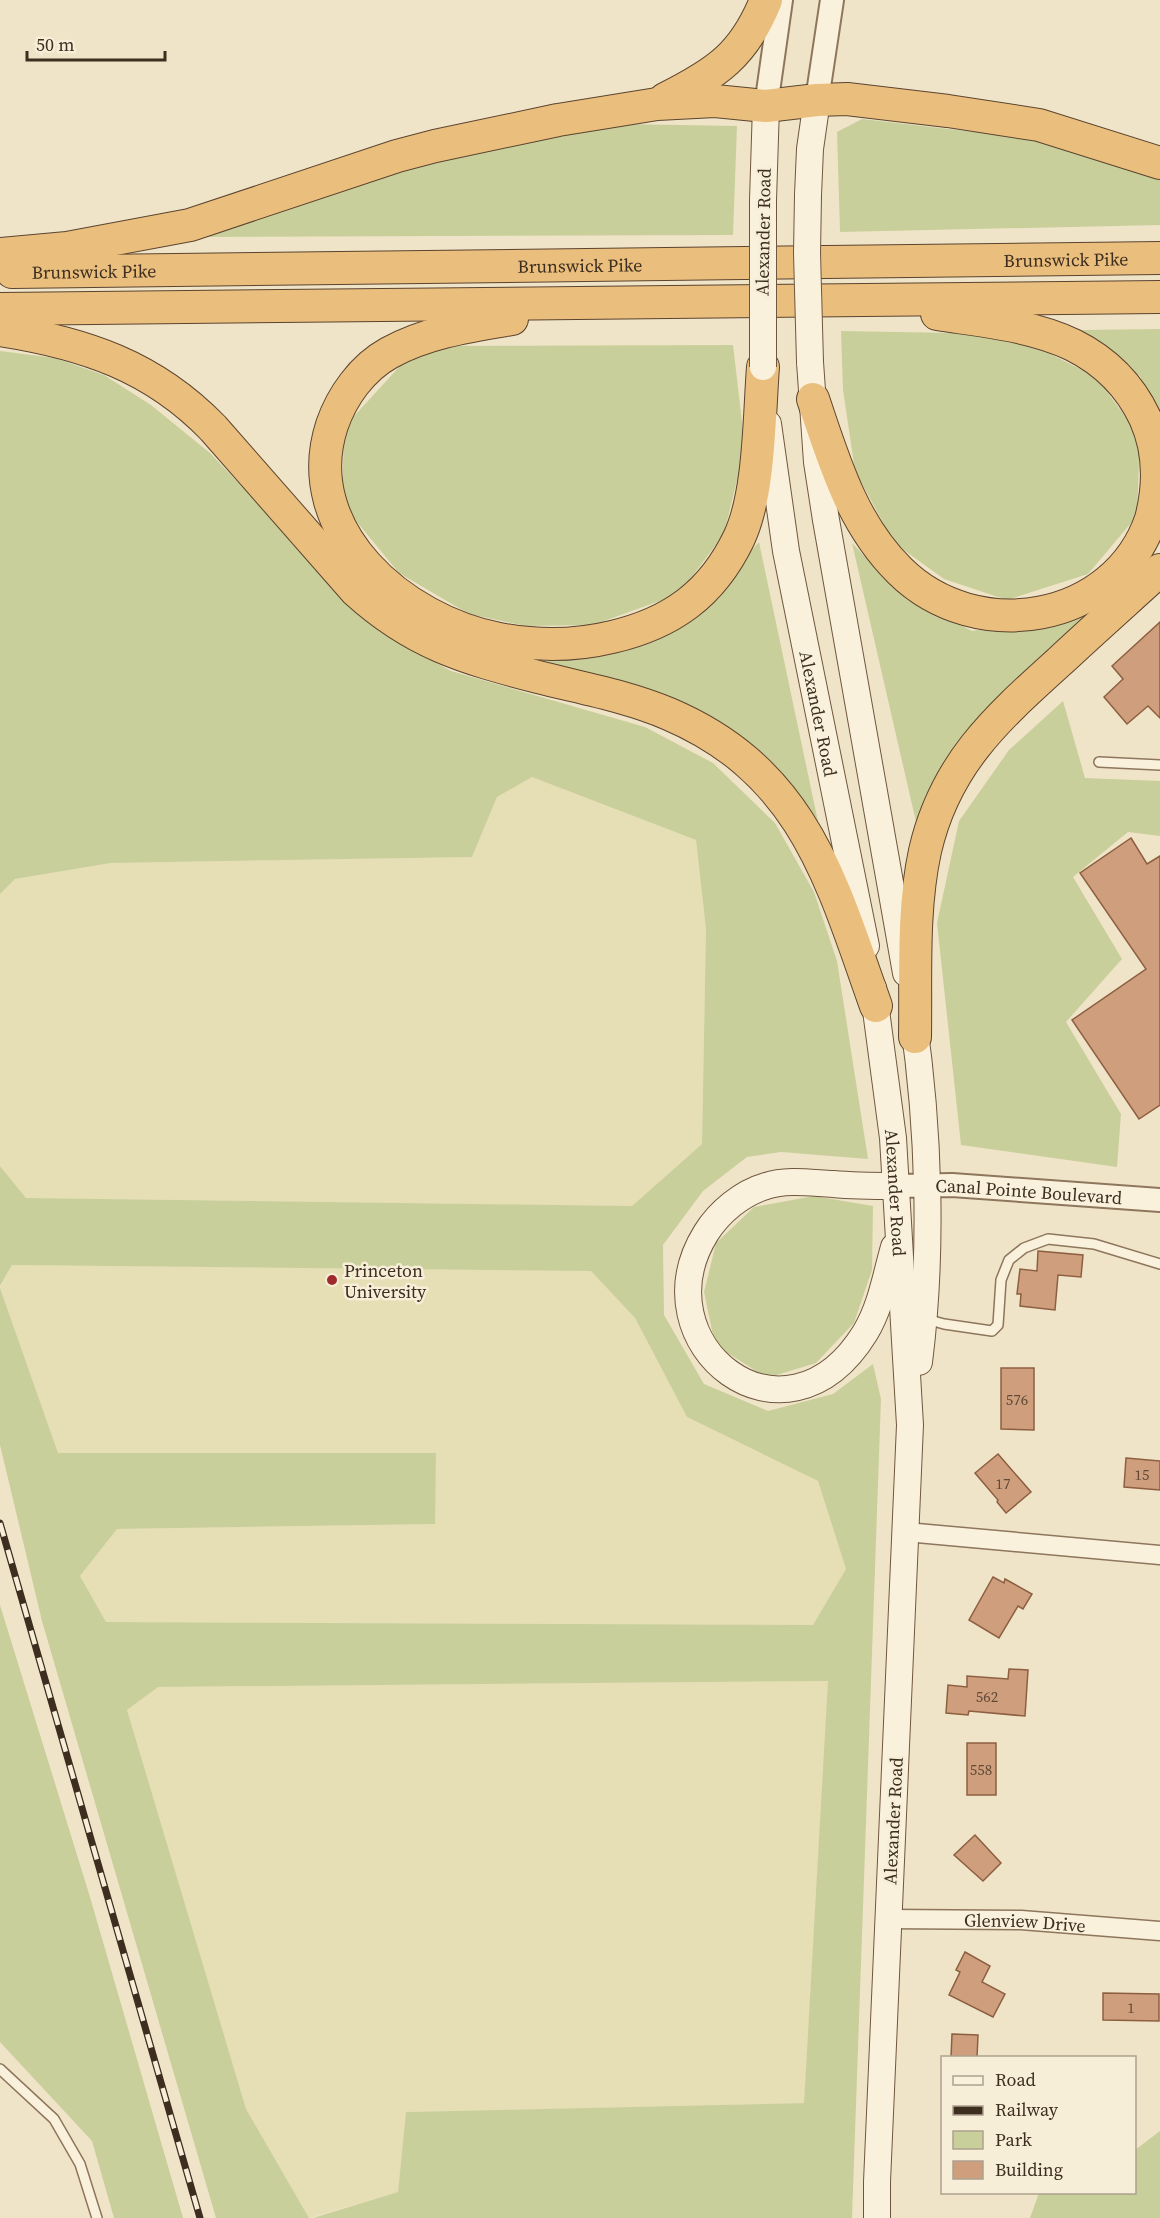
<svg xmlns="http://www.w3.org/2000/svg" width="1160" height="2218" font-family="'Source Serif 4',serif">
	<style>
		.farmland { fill: #e6deb5 }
		.green { fill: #c9cf9b }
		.building { fill: #cf9f7d; stroke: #8d5f41; stroke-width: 1.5 }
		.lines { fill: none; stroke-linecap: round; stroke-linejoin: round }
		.service-casing { stroke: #8d765c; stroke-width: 12 }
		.minor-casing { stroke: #8d765c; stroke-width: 21 }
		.tertiary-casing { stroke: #8d765c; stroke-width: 26 }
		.secondary-casing { stroke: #6f573f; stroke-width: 28 }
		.trunk-casing { stroke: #5b4430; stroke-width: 34 }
		.service { stroke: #faf1dc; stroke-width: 9 }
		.minor { stroke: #faf1dc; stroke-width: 18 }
		.tertiary { stroke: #faf1dc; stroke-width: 22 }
		.secondary { stroke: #faf1dc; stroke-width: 26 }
		.trunk { stroke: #eabe7c; stroke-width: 32 }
		.rail-casing { stroke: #3d2e20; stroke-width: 7 }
		.rail { stroke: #f7eed8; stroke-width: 4.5; stroke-dasharray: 14; stroke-linecap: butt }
		.secondary-bridge-casing { stroke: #6f573f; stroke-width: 28; stroke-linecap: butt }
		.secondary-bridge { stroke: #faf1dc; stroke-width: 26 }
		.poi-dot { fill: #9e2a2b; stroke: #f7eed8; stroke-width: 2 }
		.labels { text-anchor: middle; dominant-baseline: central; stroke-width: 5; stroke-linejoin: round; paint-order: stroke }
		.number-label { font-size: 15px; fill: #624a37 }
		.street-label { font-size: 18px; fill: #3d2e20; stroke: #f7eed8 }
		.poi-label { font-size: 18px; fill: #3d2e20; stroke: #f7eed8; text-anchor: start }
	</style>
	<rect width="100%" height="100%" fill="#f0e4c8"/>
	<g class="farmland">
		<path d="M532,777L696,840L706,929L702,1144L632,1206L26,1198L0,1166V894L15,879L111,863L472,857L497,797Z"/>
		<path d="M12,1265L591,1271L635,1318L687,1417L818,1481L846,1569L814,1625L106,1622L80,1576L117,1529L434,1524L436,1453H58L0,1288Z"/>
		<path d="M829,1681L804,2103L406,2112L398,2192L309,2218L246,2109L126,1711L157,1687Z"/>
	</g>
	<g class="green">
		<path d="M862,119L1026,138L1160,180V225L840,232L837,132Z"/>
		<path d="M621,124L737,126L733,235L207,237L396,169Z"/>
		<path d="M1160,329V425L1140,376L1078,330Z"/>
		<path d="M841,331L1011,334L1096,377L1140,436L1137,516L1088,574L1007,600L944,579L894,543L855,471L843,390Z"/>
		<path d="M733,345L745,447L724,534L679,594L593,625L526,626L469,614L399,573L342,504L344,427L400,366L428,346Z"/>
		<path d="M0,351L55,358L104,375L151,405L210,453L380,632L451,671L645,727L713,763L775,823L814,892L837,961L868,1159L781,1152L747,1157L703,1191L663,1245L664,1315L704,1384L768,1411L833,1394L873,1364L881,1399L852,2218H313L398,2192L406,2112L804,2103L828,1681L158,1687L127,1710L246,2109L309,2218H216L42,1621L0,1445V1288L58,1453H436L435,1524L117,1529L80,1576L106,1622L813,1625L846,1569L818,1481L687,1417L635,1318L591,1271L12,1265L0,1286V1166L26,1198L632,1206L702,1144L706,929L696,840L532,777L497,797L472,857L111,863L15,879L0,894Z"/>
		<path d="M759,542L820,831L705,717L541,663L691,616Z"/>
		<path d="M852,543L901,594L972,631L1093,612L990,705L945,760L916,822Z"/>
		<path d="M1063,701L1085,778L1160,781V836L1128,832L1073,877L1122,959L1066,1022L1121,1114L1117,1167L961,1145L937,923L959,821L1009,750Z"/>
		<path d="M814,1196L873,1206L872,1270L854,1323L816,1363L767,1378L715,1345L704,1292L716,1243L754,1207Z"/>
		<path d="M0,1605L90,1897L183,2218H114L92,2141L0,2042Z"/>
		<path d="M1160,2131V2218H1030L1039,2193L1134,2192L1135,2150Z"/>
	</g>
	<g class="building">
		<path d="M1160,622V718L1148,706L1127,724L1104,697L1123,679L1112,666Z"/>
		<path d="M1131,838L1147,864L1160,856V1105L1139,1119L1072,1020L1146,969L1080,873Z"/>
		<path d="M1038,1251L1083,1255L1081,1277L1058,1275L1055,1310L1020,1306L1021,1294H1017L1020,1269L1037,1271Z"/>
		<path d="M1001,1368H1034V1430L1001,1429Z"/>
		<path d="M998,1454L1031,1492L1006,1513L997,1502L998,1500L975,1473Z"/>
		<path d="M1126,1458L1160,1461V1490L1124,1487Z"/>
		<path d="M993,1577L1004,1583L1005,1579L1032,1594L1023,1609L1018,1606L999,1638L969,1620Z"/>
		<path d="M1009,1669L1028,1670L1025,1716L969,1711L968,1715L946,1713L948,1685L967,1687V1676L1008,1679Z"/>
		<rect x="967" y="1743" width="29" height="52"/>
		<path d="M975,1835L1001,1863L983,1881L954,1855Z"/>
		<path d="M965,1952L990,1966L982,1982L1005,1994L993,2017L949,1995L960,1972L956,1970Z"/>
		<path d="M1103,1993L1159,1994V2021L1103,2020Z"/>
		<path d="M952,2034L978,2035L977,2058H951Z"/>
	</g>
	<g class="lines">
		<defs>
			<g id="service">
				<path d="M1099,762L1160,765"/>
				<path d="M926,1319L944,1324L992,1331L998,1325L1001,1280L1009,1260L1024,1248L1048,1239L1094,1244L1160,1264"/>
				<path d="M0,2069L54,2119L80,2164L97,2218"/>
			</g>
			<g id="minor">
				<path d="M906,1532L1160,1555"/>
				<path id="s1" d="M889,1919L1021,1920L1160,1931"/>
			</g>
			<g id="tertiary">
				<path d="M817,100L832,0"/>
				<path d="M766,106L781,0"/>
				<path id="s2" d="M897,1186L952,1185L1160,1200"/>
			</g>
			<g id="secondary">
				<path d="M808,195L810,149L817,100"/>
				<path d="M763,200L766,106"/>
				<path d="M810,362L817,462L826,520L906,973"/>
				<path id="s3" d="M768,424L786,551L866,946"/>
				<path id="s4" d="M873,988L893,1138L910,1425L877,2182V2218"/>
				<path d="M913,1018C929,1128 933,1252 919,1362"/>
				<path d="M894,1247C886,1275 881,1307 865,1333C785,1462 637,1344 706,1233C719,1212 742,1193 766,1186C787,1179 811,1183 833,1184C855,1186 876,1186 897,1186"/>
			</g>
			<g id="trunk">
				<path d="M665,99C717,73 744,55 766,0"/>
				<path d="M0,254L67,248L190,225L397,156L435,146L558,120L657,104L715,101L766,106L817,100L847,99L948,111L1039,125L1160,163"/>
				<path id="s5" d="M12,272L1160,258"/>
				<path d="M0,309L1160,297"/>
				<path d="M512,319C470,326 427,332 389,353C362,368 342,396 332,425C297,531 403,621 499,639C536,646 575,646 612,637C672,623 712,594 739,538C760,493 759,418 763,367"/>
				<path d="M0,330C84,343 153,366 213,428L356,591C413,643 464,658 538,677C581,688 627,696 669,714C804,772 831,880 876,1006"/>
				<path d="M813,399C834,461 852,524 900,571C976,646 1115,624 1151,519C1160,484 1160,451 1145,418C1130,386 1105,361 1073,345C1032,325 982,321 937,314"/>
				<path d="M915,1037C916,975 912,911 925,851C945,764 996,719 1059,662C1092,631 1126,601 1160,570"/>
			</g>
		</defs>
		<use href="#service" class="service-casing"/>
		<use href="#minor" class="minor-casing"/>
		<use href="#tertiary" class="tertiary-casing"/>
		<use href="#secondary" class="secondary-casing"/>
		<use href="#trunk" class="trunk-casing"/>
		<use href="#service" class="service"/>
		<use href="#minor" class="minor"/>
		<use href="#tertiary" class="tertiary"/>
		<use href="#secondary" class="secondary"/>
		<use href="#trunk" class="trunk"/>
		<defs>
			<path id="rail" d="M0,1523L200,2218"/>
		</defs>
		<use href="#rail" class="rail-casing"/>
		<use href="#rail" class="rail"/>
		<defs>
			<g id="secondary-bridge">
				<path d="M808,195L807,253L810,362"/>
				<path d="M763,200V367"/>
			</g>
		</defs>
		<use href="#secondary-bridge" class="secondary-bridge-casing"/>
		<use href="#secondary-bridge" class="secondary-bridge"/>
	</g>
	<circle class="poi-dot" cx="332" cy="1280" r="6"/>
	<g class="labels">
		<g class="number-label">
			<text x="1017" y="1399">576</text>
			<text x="1142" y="1474">15</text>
			<text x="1003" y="1483">17</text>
			<text x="987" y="1696">562</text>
			<text x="981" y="1769">558</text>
			<text x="1131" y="2007">1</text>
		</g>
		<g class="street-label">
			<text transform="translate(763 232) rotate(-89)">Alexander Road</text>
			<text stroke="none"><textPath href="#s5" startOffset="1054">Brunswick Pike</textPath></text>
			<text stroke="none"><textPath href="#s5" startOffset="568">Brunswick Pike</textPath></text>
			<text stroke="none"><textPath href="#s5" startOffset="82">Brunswick Pike</textPath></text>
			<text stroke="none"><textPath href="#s3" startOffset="294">Alexander Road</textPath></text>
			<text stroke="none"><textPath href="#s2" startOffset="132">Canal Pointe Boulevard</textPath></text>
			<text stroke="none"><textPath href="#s4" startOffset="206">Alexander Road</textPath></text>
			<text transform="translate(893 1821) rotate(-87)">Alexander Road</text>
			<text stroke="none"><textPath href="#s1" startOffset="136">Glenview Drive</textPath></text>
		</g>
		<g class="poi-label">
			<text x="344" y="1270">Princeton<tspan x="344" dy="21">University</tspan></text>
		</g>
	</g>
	<rect x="941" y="2056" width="195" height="138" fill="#f7eed8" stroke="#ada18e" stroke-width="1.5"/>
	<rect x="953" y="2076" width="30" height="9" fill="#faf1dc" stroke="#ada18e" stroke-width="1.5"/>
	<text x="995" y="2086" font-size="18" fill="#3d2e20">Road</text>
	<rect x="953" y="2106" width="30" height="9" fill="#3d2e20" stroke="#ada18e" stroke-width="1.5"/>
	<text x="995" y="2116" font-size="18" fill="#3d2e20">Railway</text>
	<rect x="953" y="2131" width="30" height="18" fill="#c9cf9b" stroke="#ada18e" stroke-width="1.5"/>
	<text x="995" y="2146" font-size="18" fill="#3d2e20">Park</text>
	<rect x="953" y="2161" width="30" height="18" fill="#cf9f7d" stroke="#ada18e" stroke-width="1.5"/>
	<text x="995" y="2176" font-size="18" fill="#3d2e20">Building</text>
	<path d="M27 51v9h138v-9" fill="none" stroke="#3d2e20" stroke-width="3"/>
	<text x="36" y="51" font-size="18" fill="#3d2e20" stroke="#f7eed8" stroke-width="4.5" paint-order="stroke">50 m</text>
</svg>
